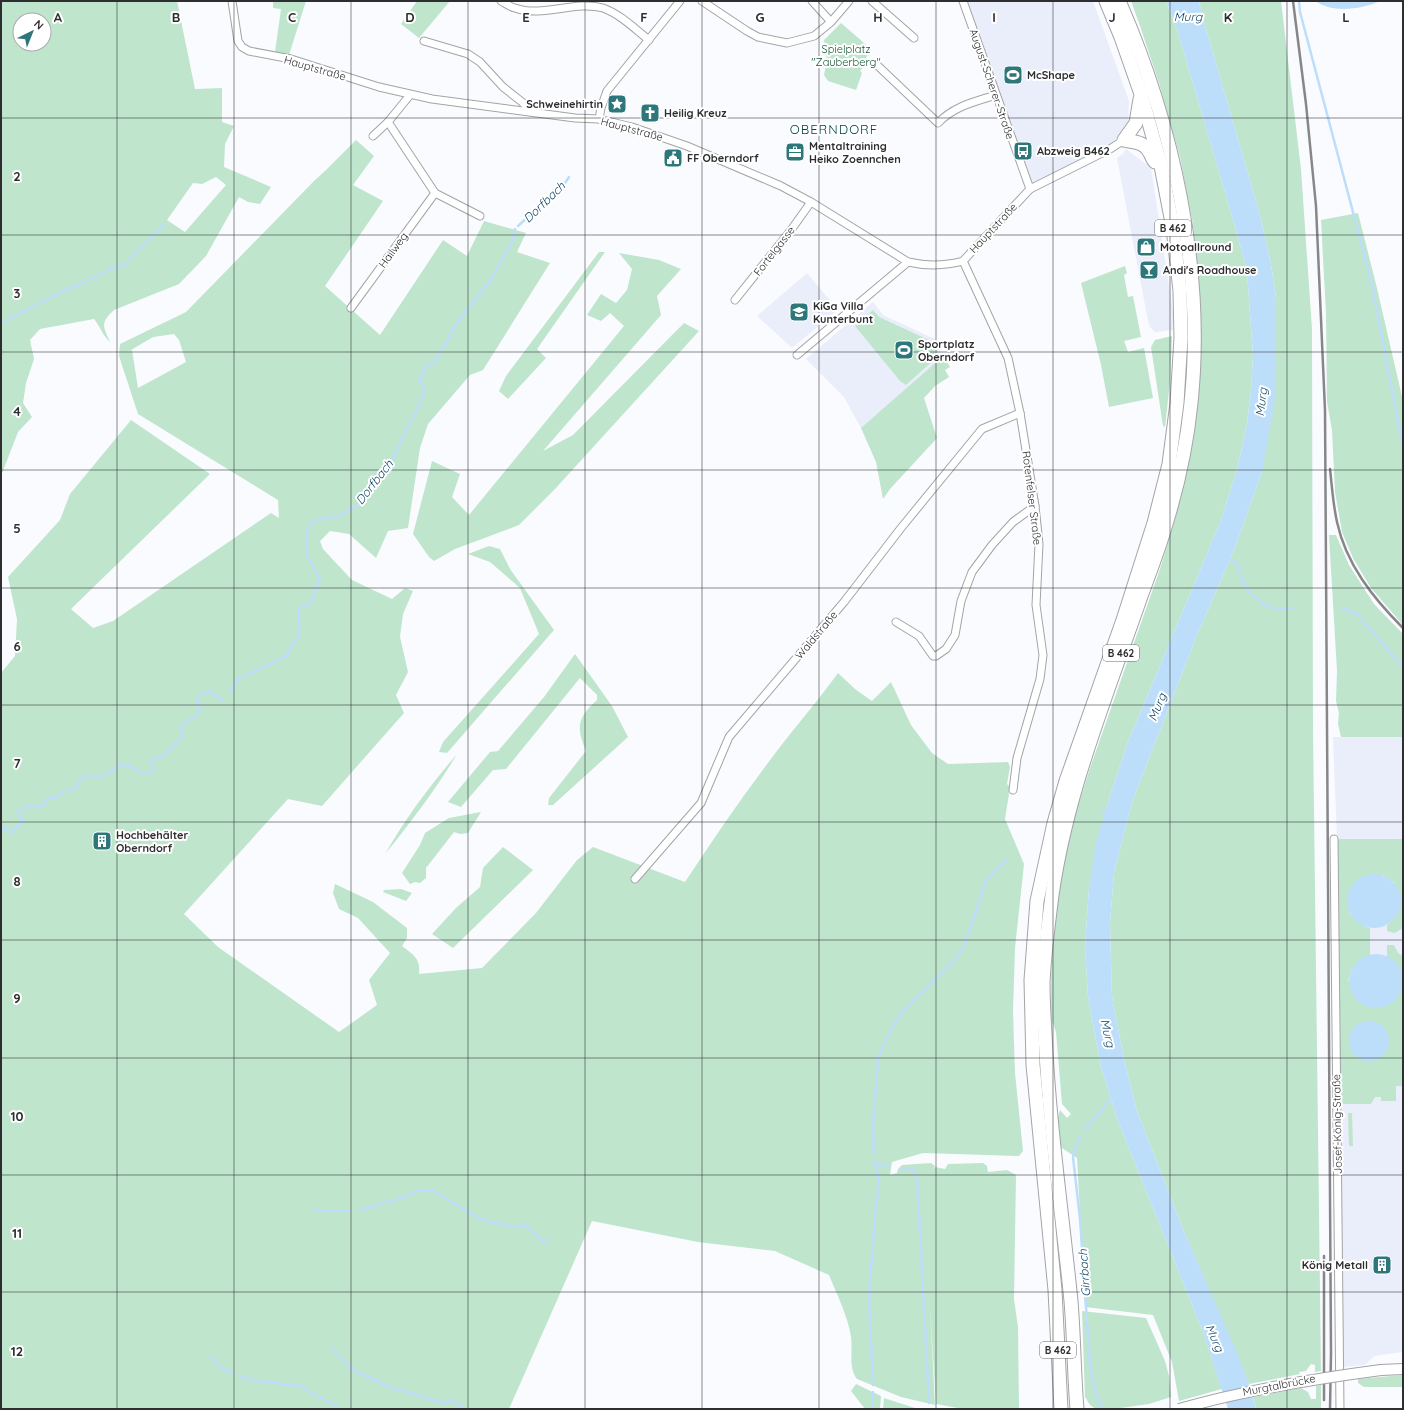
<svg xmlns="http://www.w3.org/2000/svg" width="1404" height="1410" font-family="Quicksand,sans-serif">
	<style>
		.built { fill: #eaeefa }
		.green { fill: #bfe5cd; fill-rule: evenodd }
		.water { fill: #bcdefa }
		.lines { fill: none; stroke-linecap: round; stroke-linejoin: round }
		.stream { stroke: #bcdefa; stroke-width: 2.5 }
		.street-casing { stroke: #a2a4a8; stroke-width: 9 }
		.secondary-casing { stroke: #a2a4a8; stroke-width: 12 }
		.highway-casing { stroke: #a2a4a8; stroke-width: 15 }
		.street { stroke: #fff; stroke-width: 7 }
		.secondary { stroke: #fff; stroke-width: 10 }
		.highway { stroke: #fff; stroke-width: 13 }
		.rail { stroke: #87878a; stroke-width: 2.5 }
		.secondary-bridge-casing { stroke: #a2a4a8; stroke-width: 12; stroke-linecap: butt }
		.secondary-bridge { stroke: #fff; stroke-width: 10 }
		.grid { fill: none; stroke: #2e2e30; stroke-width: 1; stroke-opacity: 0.55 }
		.labels { text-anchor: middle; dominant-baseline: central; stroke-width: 4; stroke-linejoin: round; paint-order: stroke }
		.shield { fill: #fff; stroke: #6d6d6e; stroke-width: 1 }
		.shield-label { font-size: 10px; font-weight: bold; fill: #2e2e30 }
		.park-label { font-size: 11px; fill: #155536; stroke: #fff }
		.street-label { font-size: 11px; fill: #2e2e30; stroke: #fff }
		.poi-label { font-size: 11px; font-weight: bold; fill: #2e2e30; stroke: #fff; text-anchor: start }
		.water-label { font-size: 12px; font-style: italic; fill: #0e466a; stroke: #fff }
		.quarter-label { font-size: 13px; letter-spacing: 1px; fill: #014548; stroke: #fff }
		.grid-label { font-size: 13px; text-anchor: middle; font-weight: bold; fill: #2e2e30; stroke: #fff; stroke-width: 4; stroke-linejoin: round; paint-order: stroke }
	</style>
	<rect width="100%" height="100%" fill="#fafbff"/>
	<g class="built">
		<path d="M958,1H1093L1129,101L1128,128L1103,151L1026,187L996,107Z"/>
		<path d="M1126,149L1151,168L1173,312V330L1155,332L1149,326L1117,158L1123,154Z"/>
		<path d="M807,273L838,310L792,348L757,316Z"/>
		<path d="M873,302L883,315L937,340V345L943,356L861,428L844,397L806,359Z"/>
		<path d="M1333,737H1403V1352L1374,1356L1365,1365L1342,1367L1337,839Z"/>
	</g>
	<g class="green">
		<path d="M1,1H177L195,89L222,88V122L234,126L225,144L224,167L271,187L260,204L248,202L239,197L206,256L179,284L114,310C100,323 103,326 110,342C103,336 100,326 94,319L40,329L30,340L34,359L26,383L23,403L32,417L18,432L1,476ZM20,20H44V44H20ZM216,177L226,185L185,232L167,220L193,183L202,184Z"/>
		<path d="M273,1H306L289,55L275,52L281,9L273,8Z"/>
		<path d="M417,1H450L419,38L401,24Z"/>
		<path d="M1131,1H1166L1177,29L1234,223L1247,271L1253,356L1251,390L1247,424L1237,470L1221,520L1128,742L1107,805L1089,888L1085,946L1088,997L1101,1067L1118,1121L1203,1332L1222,1389L1179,1401L1172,1362L1153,1315L1085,1307L1077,1158L1059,1146L1057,1120L1060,1110L1067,1118L1071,1114L1062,1104L1056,1032L1050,1016L1051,976L1055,918L1065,857L1076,813L1090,768L1160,569L1174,523L1187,471L1195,428L1200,339V309L1193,224L1180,157L1159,83L1139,23Z"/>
		<path d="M1199,1H1281L1301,169L1312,329L1313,729L1321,1371L1315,1372V1365L1311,1364L1306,1371L1299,1372L1300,1374L1249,1384L1183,1229L1137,1111L1124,1059L1112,997L1110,924L1114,873L1132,802L1197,635L1234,550L1262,472L1276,298L1271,264L1260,215L1202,15Z"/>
		<path d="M841,23L871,49L866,58L869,61L860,71L862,73L856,90L828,81L824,75L827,60L824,40Z"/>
		<path d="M356,140L374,156L353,185L383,201L325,286L380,335L443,240L467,256L484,221L526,233L517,252L550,263L483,370L470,375L428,424L420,448L408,528L388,531L376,558L349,534L330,531L320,541L323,549L352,580L392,599L405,588L413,591L403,614L400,637L408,672L396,695L404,713L322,806L288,799L184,914L218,947L339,1032L377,1005L369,980L390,953L358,918L339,909L333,893L335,884L373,902L407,928V938L402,946C413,955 421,958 419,974L482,968L536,913L577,860L593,847L685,882C711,843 737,804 765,767C788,735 815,705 838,673L855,689L872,701L891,682L911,725L932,753L948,764L1008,762L1010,767L1007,784L1010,787L1005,819L1024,864L1015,948L1013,1011L1015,1073L1023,1151L1019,1156L923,1153L892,1162L890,1175L897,1173L898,1169L902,1165L931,1163L935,1166L933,1169L935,1167L945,1169L948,1164L983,1163L987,1166L988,1172L1007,1170L1016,1175L1014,1299L1018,1327L1019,1409H963L936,1404L930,1308L935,1405L901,1397L857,1379C848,1368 853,1350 851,1337C848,1316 837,1295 829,1275L775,1251L698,1242L592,1221L509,1409H1V673L15,656L17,619L8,577L60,520L70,494L131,420L210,474L71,609L93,628L113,621L271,513L279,518L278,500L138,414L119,356L120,344L186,312L314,181L326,170ZM174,334L179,340L186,362L138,388L132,350L126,353L153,337Z"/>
		<path d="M1358,213L1376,284L1403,401V625L1371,588L1353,558L1342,532L1335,492L1332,430L1327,402L1326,314L1321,220Z"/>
		<path d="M599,252H605L537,349L546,358L508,399L499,391L506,376Z"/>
		<path d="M619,253L659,260L681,269L657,296L661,315L543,451L573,435L684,323L699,331L555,489L519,525L455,549L434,561L429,557L413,534L432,461L460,474L452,497L469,515L624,326L610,313L601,321L587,315L601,294L616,303L627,290L632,269Z"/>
		<path d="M1125,266L1127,273L1124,275L1128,297L1133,296L1141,337L1124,341L1128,352L1144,348L1153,398L1109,407L1101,365L1081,283Z"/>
		<path d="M873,310L879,317L933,342L936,358L906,385L900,381L855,326Z"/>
		<path d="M1172,336L1170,382L1165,427L1163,426L1151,347L1155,340Z"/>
		<path d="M943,356L950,367L945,370L949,377L935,386L924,398L937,438L890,489L883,499L876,462L861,428Z"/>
		<path d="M1329,535H1336L1349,565L1374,604L1403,634V737H1341L1338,724L1339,713L1336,701L1337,671Z"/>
		<path d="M489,546L500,549L510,569L554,630L447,753L439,752L443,742L539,634L520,588L490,562L468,554Z"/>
		<path d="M575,654L612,706L628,737L553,805H548L549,798L586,751C576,727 577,718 597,700V695L580,678L506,769L493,770L461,807L448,802L490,752L498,751L544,697Z"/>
		<path d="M457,754C436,789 411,822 385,854C407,816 429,787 457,754Z"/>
		<path d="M481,812L468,833L460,834L454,832L426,868V878L420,883L415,882L410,884L402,873L420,845L425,833L449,818Z"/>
		<path d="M1337,839H1403V928L1395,933L1387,931V925L1392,921L1395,883L1383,875L1347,900L1350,914L1366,927L1370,928V955L1352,968L1348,981L1389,958L1387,957V945H1394L1398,953L1403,956V1086H1396V1101H1381V1097H1375L1371,1104H1340Z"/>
		<path d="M503,847L533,870L453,948L432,934L456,908L480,887L483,868Z"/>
		<path d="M401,889L412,893L406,901L383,892L384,890Z"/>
		<path d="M1348,1113H1352L1353,1146H1349Z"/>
		<path d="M1082,1311L1146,1318L1165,1361L1169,1376L1171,1397L1149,1404L1113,1409H1096L1090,1405L1085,1397Z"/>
		<path d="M1403,1375V1409L1402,1387H1364L1358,1383V1379Z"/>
		<path d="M856,1384L881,1396L880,1409H865L851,1391Z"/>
		<path d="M1321,1385V1409H1256L1253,1397L1301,1388L1308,1392L1311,1399H1316V1386Z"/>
		<path d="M884,1398L918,1409H883Z"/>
	</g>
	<g class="water">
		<path d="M1166,1H1199L1202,15L1260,215L1271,264L1276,298V393L1262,472L1234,550L1197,635L1132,802L1114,873L1110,924L1112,997L1124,1059L1137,1111L1183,1229L1238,1355L1249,1384L1256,1409H1228L1203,1332L1118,1121L1101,1067L1088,997L1085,946L1089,888L1096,843L1107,805L1128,742L1221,520L1237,470L1247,424L1251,390L1253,356L1247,271L1234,223L1177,29Z"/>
		<path d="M1315,1H1381C1360,9 1335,14 1315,1Z"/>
		<circle cx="1374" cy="901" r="27"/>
		<circle cx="1376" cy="981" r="27"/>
		<circle cx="1369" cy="1041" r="20"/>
	</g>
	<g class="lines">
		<g class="stream">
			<path d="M1299,1L1300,12L1371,280L1403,448"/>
			<path d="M518,226L545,201L561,189L569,177"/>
			<path d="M1,323L59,293L78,285L113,268L123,266L165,224"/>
			<path d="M1228,557L1238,565C1240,584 1255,603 1274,608C1280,609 1287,608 1293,608"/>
			<path d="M1342,608L1357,614L1403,667"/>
			<path d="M230,692L239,677L245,676L286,656L299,635V608L310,604L320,580L307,555L306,535L312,521L339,516L357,506L394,457L407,428L418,408L425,388L419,380L427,365H431L435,362L441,350L446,344L452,330L490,281L513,240L515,229"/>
			<path d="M1100,811L1108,809"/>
			<path d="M1,832L5,827L11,833L24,820L20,817L18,811L30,806H42L48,798L58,797L64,790L72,791C84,776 82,774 101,777L122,764L132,767L140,773L151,772L154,769L151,762L155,758L162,757L183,736L180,726L197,715L200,709L197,700C200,694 203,691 210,691L214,695H217L220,701L222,700"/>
			<path d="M1085,1130L1113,1096"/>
			<path d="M1080,1137L1075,1148L1073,1157L1080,1219L1090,1366L1097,1398L1104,1409"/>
			<path d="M874,1154L873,1126L878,1058L889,1033L901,1013L949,966L964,947L986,881L1006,860"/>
			<path d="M875,1163L888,1166"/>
			<path d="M901,1169L912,1168L917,1176L929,1403"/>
			<path d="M315,1210L348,1211"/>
			<path d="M360,1210L395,1200L421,1190H432L479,1218L483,1219L486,1221L515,1227L527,1225L544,1243L549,1239"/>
			<path d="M330,1346L353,1370L390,1387L443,1403L453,1400L465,1409"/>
			<path d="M211,1356L220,1368L232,1373"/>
			<path d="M240,1377L264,1382H273L279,1384L302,1386L313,1394L335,1405L337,1409"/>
			<path d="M873,1385L869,1299L875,1213L879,1183L875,1161"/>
			<path d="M872,1409L873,1392"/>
		</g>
		<defs>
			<g id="street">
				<path d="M232,1L238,41L242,47L249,51L291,59L379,87L432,99L575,118L599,119L632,127L687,146L781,186L811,202L908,262C926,266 945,266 963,261L1030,189L1110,149L1124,140"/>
				<path d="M501,1C505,3 510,7 515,8C543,18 575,0 603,8C620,14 635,29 649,40"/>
				<path d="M702,1L747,31L758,37L787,43L814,36L831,22L849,1"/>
				<path d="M812,1L831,22"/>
				<path d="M872,1L914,38"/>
				<path d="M963,1L1030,189"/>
				<path d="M424,41L468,54L480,62L503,87L522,102L531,112"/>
				<path d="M877,65L938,123C954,106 974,102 996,95"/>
				<path d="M599,119L601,108L607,91L680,1"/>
				<path d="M373,136L388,122L410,95"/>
				<path d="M435,193L480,216"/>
				<path d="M963,261L1008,358L1020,413L1035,506L1039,544L1036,605L1043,655L1040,679L1017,758L1013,790"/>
				<path d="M735,300L791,230L811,202"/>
				<path d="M351,308L435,193L388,122"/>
				<path d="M797,355L908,262"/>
				<path d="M896,622L919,636L933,656H936L946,649L955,635L961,601L972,572L992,545L1013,522L1035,506"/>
				<path d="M1334,839L1340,1409"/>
				<path d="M635,879L701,803L729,737L844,602L901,528L982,429L1020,413"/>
			</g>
			<path id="secondary" d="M1381,1370L1403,1369"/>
			<g id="highway">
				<path d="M1140,99L1136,123L1124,140C1135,142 1145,142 1150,153C1152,156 1152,159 1155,162"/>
				<path d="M1061,1409L1055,1290L1033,1065L1031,980L1037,901L1054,823L1066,781L1123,620L1154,523L1169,464L1177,403L1181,338L1180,291L1173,228L1161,166L1141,94L1121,37L1106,1"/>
				<path d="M1077,1409C1074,1373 1074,1337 1071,1301C1062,1212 1049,1123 1045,1034C1044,1017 1043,1000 1043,983C1044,960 1047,935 1050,911C1062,804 1105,700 1140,599C1149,574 1159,549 1166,524C1178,485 1187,443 1191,403C1205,269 1173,124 1119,1"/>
			</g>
		</defs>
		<use href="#street" class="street-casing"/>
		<use href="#secondary" class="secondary-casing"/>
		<use href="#highway" class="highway-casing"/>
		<use href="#street" class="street"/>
		<use href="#secondary" class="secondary"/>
		<use href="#highway" class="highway"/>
		<g class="rail">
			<path d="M1293,1L1306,104L1316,206L1325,410L1331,1353L1330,1409"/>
			<path d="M1330,469C1332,487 1333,504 1337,522C1346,564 1373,598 1403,628"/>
			<path d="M1324,1400V1256"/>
		</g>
		<defs>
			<path id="secondary-bridge" d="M1179,1409C1245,1390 1312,1379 1381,1370"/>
		</defs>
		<use href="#secondary-bridge" class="secondary-bridge-casing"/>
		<use href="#secondary-bridge" class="secondary-bridge"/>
	</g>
	<path class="grid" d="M117,1V1409M234,1V1409M351,1V1409M468,1V1409M585,1V1409M702,1V1409M819,1V1409M936,1V1409M1053,1V1409M1170,1V1409M1287,1V1409M1,118H1403M1,235H1403M1,352H1403M1,470H1403M1,588H1403M1,705H1403M1,822H1403M1,940H1403M1,1058H1403M1,1175H1403M1,1292H1403"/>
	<defs>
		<symbol id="stadium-square" viewBox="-11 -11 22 22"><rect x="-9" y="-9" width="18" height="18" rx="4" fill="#2d767a" stroke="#fff"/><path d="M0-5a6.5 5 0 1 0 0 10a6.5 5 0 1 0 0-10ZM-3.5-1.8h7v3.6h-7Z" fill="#fff"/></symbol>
		<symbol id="sight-square" viewBox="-11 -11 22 22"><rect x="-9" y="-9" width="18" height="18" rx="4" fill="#2d767a" stroke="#fff"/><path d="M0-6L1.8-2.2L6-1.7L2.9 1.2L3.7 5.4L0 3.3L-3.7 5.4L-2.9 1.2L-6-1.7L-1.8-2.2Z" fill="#fff"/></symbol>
		<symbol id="church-square" viewBox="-11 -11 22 22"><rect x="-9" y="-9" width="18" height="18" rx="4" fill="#2d767a" stroke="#fff"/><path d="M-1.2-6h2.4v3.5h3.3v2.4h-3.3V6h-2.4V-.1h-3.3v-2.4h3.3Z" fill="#fff"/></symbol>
		<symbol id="bus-square" viewBox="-11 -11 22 22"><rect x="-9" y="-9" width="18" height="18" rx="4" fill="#2d767a" stroke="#fff"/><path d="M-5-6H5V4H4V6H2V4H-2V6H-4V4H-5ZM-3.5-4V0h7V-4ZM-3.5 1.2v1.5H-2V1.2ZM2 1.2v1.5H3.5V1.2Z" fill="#fff"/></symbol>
		<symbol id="office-square" viewBox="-11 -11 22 22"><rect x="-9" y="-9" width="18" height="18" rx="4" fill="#2d767a" stroke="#fff"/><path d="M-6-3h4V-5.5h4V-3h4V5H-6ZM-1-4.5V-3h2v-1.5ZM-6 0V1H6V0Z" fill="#fff"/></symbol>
		<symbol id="civic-square" viewBox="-11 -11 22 22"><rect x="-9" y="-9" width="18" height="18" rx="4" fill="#2d767a" stroke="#fff"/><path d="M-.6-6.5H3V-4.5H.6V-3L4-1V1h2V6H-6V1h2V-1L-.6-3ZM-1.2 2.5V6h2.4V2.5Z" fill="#fff"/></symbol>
		<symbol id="shop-square" viewBox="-11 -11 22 22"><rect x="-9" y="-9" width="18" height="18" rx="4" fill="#2d767a" stroke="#fff"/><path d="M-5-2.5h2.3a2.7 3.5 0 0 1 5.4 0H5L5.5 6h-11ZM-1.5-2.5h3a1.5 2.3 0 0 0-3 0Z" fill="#fff"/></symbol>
		<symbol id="bar-square" viewBox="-11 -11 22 22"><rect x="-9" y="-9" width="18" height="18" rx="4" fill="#2d767a" stroke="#fff"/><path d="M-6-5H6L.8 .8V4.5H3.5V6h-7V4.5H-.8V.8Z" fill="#fff"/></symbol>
		<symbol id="school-square" viewBox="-11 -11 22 22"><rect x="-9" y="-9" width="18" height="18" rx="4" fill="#2d767a" stroke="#fff"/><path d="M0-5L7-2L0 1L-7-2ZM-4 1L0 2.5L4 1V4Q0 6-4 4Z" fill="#fff"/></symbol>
		<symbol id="building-square" viewBox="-11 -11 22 22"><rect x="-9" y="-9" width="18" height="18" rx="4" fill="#2d767a" stroke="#fff"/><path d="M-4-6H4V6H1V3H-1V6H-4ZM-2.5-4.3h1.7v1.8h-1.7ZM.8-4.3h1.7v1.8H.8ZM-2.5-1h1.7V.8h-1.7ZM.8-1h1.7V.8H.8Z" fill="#fff"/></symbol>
	</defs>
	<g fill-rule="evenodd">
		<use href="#stadium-square" x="1002" y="64" width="22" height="22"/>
		<use href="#sight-square" x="606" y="93" width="22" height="22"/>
		<use href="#church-square" x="639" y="102" width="22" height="22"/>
		<use href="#bus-square" x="1012" y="140" width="22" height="22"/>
		<use href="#office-square" x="784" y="141" width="22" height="22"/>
		<use href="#civic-square" x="662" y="147" width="22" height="22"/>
		<use href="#shop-square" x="1135" y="236" width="22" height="22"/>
		<use href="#bar-square" x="1138" y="259" width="22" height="22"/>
		<use href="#school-square" x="788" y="301" width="22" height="22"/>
		<use href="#stadium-square" x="893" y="339" width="22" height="22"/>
		<use href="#building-square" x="91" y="830" width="22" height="22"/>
		<use href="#building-square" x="1371" y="1254" width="22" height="22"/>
	</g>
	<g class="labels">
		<g class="shield">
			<rect x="1155" y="220" width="36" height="16" rx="3"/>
			<rect x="1103" y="645" width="36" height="16" rx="3"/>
			<rect x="1040" y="1342" width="36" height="16" rx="3"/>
		</g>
		<g class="shield-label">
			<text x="1173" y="228">B 462</text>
			<text x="1121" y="653">B 462</text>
			<text x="1058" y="1350">B 462</text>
		</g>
		<g class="park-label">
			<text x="846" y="49">Spielplatz<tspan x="846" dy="13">"Zauberberg"</tspan></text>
		</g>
		<g class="street-label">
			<text transform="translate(315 68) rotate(16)">Hauptstraße</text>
			<text transform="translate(992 84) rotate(71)">August-Scherer-Straße</text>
			<text transform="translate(632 129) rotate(15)">Hauptstraße</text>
			<text transform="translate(993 228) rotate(-47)">Hauptstraße</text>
			<text transform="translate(393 250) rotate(-54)">Hailweg</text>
			<text transform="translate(774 251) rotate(-52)">Fortelgasse</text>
			<text transform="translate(1032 498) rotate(83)">Rotenfelser Straße</text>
			<text transform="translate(816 635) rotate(-50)">Waldstraße</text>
			<text transform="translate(1337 1124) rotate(-91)">Josef-König-Straße</text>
			<text transform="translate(1279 1385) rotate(-11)">Murgtalbrücke</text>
		</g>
		<g class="poi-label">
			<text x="1027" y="75">McShape</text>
			<text x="603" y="104" text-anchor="end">Schweinehirtin</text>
			<text x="664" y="113">Heilig Kreuz</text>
			<text x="809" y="146">Mentaltraining<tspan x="809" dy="13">Heiko Zoennchen</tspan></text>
			<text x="1037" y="151">Abzweig B462</text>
			<text x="687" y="158">FF Oberndorf</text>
			<text x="1160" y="247">Motoallround</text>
			<text x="1163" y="270">Andi's Roadhouse</text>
			<text x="813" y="306">KiGa Villa<tspan x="813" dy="13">Kunterbunt</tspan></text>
			<text x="918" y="344">Sportplatz<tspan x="918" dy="13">Oberndorf</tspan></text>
			<text x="116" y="835">Hochbehälter<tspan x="116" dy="13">Oberndorf</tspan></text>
			<text x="1368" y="1265" text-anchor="end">König Metall</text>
		</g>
		<g class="water-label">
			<text x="1188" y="16">Murg</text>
			<text transform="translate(544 202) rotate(-44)">Dorfbach</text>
			<text transform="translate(1261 402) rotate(-83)">Murg</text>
			<text transform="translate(374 482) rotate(-52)">Dorfbach</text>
			<text transform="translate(1157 707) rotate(-68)">Murg</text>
			<text transform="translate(1108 1033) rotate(77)">Murg</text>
			<text transform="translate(1084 1273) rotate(-94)">Girrbach</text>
			<text transform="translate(1215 1338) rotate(67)">Murg</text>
		</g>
		<g class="quarter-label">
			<text x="834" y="129">OBERNDORF</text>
		</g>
	</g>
	<g class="grid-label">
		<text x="58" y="22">A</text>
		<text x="176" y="22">B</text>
		<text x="292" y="22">C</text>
		<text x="410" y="22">D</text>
		<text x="526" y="22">E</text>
		<text x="644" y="22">F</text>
		<text x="760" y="22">G</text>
		<text x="878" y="22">H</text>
		<text x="994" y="22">I</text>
		<text x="1112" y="22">J</text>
		<text x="1228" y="22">K</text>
		<text x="1346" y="22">L</text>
		<text x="17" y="181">2</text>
		<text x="17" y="298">3</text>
		<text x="17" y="416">4</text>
		<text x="17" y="533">5</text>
		<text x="17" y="651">6</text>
		<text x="17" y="768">7</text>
		<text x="17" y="886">8</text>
		<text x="17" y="1003">9</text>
		<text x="17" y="1121">10</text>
		<text x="17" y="1238">11</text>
		<text x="17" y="1356">12</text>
	</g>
	<rect width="1404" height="1410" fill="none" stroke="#2e2e30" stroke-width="4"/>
	<g transform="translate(32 32) rotate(43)"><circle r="19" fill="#ffffff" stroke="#ababac"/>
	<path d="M0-3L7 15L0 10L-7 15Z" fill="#2d767a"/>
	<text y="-6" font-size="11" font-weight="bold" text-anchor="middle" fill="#2e2e30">N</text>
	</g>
</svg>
